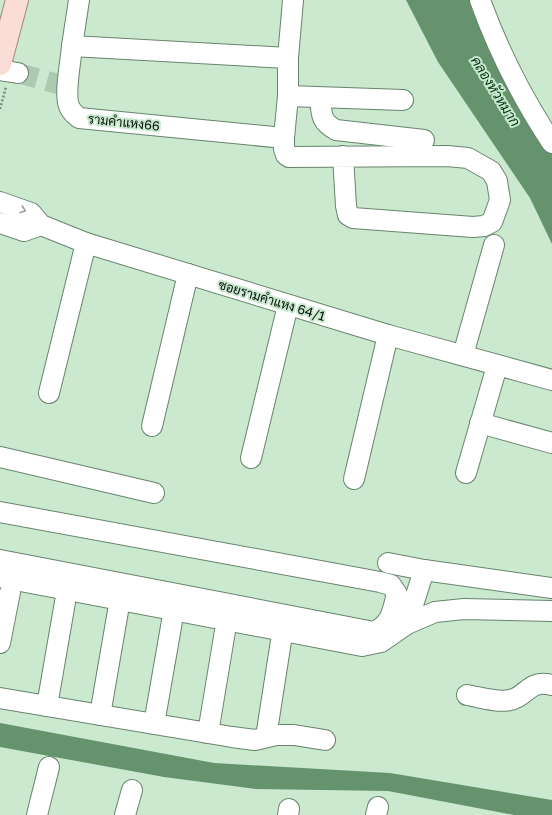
<svg xmlns="http://www.w3.org/2000/svg" width="552" height="815" font-family="'Golos Text',Sarabun,sans-serif">
	<style>
		.water { fill: #64936d }
		.lines { fill: none; stroke-linecap: round; stroke-linejoin: round }
		.minor-tunnel { stroke: #adc9b1; stroke-width: 20; stroke-dasharray: 20 10; stroke-linecap: butt }
		.minor-casing { stroke: #68846d; stroke-width: 22 }
		.major-casing { stroke: #a4877f; stroke-width: 24 }
		.path { stroke: #758c79; stroke-width: 2.5; stroke-dasharray: 2 2; stroke-linecap: butt }
		.minor { stroke: #fff; stroke-width: 20 }
		.major { stroke: #fbddd8; stroke-width: 22 }
		.oneway { stroke: #9ca09d }
		.labels { text-anchor: middle; dominant-baseline: central; stroke-width: 4; stroke-linejoin: round; paint-order: stroke }
		.street-label { font-size: 13px; fill: #071209; stroke: #cae9cf }
		.water-label { font-size: 14px; font-style: italic; fill: #003814; stroke: #cae9cf }
	</style>
	<rect width="100%" height="100%" fill="#cae9cf"/>
	<g class="water">
		<path d="M406,0H473L541,138L552,154V244L530,198L438,62Z"/>
		<path d="M0,723L214,763L390,773L552,800V815H514L388,791L256,789L164,777L0,747Z"/>
	</g>
	<g class="lines">
		<path class="minor-tunnel" d="M18,73L65,86"/>
		<defs>
			<g id="minor">
				<path d="M293,0L288,58V96L284,138V149L286,155L289,157L447,156L468,158L491,171L497,181L500,200L492,222L484,226L473,227L353,218L348,215L346,206L343,156"/>
				<path d="M480,0C498,50 523,99 552,143"/>
				<path d="M72,46L79,0"/>
				<path d="M0,70L18,73"/>
				<path d="M288,96L403,100"/>
				<path d="M320,98C322,115 320,121 336,130L424,140"/>
				<path d="M284,138L79,118C75,114 71,112 69,106C64,93 71,61 72,46L288,58"/>
				<path d="M0,202L31,213L41,225L86,243L388,335L552,380"/>
				<path d="M0,223L24,231L41,225"/>
				<path d="M463,355L494,245"/>
				<path d="M49,393L86,243"/>
				<path d="M480,423L552,443"/>
				<path d="M152,426L188,274"/>
				<path d="M0,457L154,493"/>
				<path d="M251,458L288,305"/>
				<path d="M466,473L497,366"/>
				<path d="M354,479L388,335"/>
				<path d="M0,512L380,582L391,585L397,594C392,612 392,623 374,632L0,560"/>
				<path d="M388,563L424,570L552,588"/>
				<path d="M0,577L362,646L381,642L407,624L435,612L464,609L552,611"/>
				<path d="M407,624L424,570"/>
				<path d="M0,643L10,592"/>
				<path d="M467,695C479,697 498,703 510,700C527,697 528,679 552,685"/>
				<path d="M0,698L232,737L255,740L276,735H294L325,740"/>
				<path d="M47,706L65,602"/>
				<path d="M100,715L118,611"/>
				<path d="M154,724L172,621"/>
				<path d="M208,733L225,631"/>
				<path d="M266,737L281,641"/>
				<path d="M37,815L49,767"/>
				<path d="M125,815L132,790"/>
				<path d="M288,815L289,809"/>
				<path d="M376,815L378,807"/>
			</g>
			<path id="major" d="M0,64L17,0"/>
		</defs>
		<use href="#minor" class="minor-casing"/>
		<use href="#major" class="major-casing"/>
		<path class="path" d="M0,109L6,87"/>
		<use href="#minor" class="minor"/>
		<use href="#major" class="major"/>
	</g>
	<defs><path id="oneway-chevron" d="M-2-3.5L2.5 0L-2 3.5" fill="none" stroke-width="1.6" stroke-linecap="round" stroke-linejoin="round"/></defs>
	<use class="oneway" href="#oneway-chevron" transform="translate(23 210) rotate(19)"/>
	<g class="labels">
		<g class="street-label">
			<text transform="translate(124 122) rotate(6)">รามคำแหง66</text>
			<text transform="translate(272 300) rotate(17)">ซอยรามคำแหง 64/1</text>
		</g>
		<g class="water-label">
			<text transform="translate(496 91) rotate(58)">คลองหัวหมาก</text>
		</g>
	</g>
</svg>
